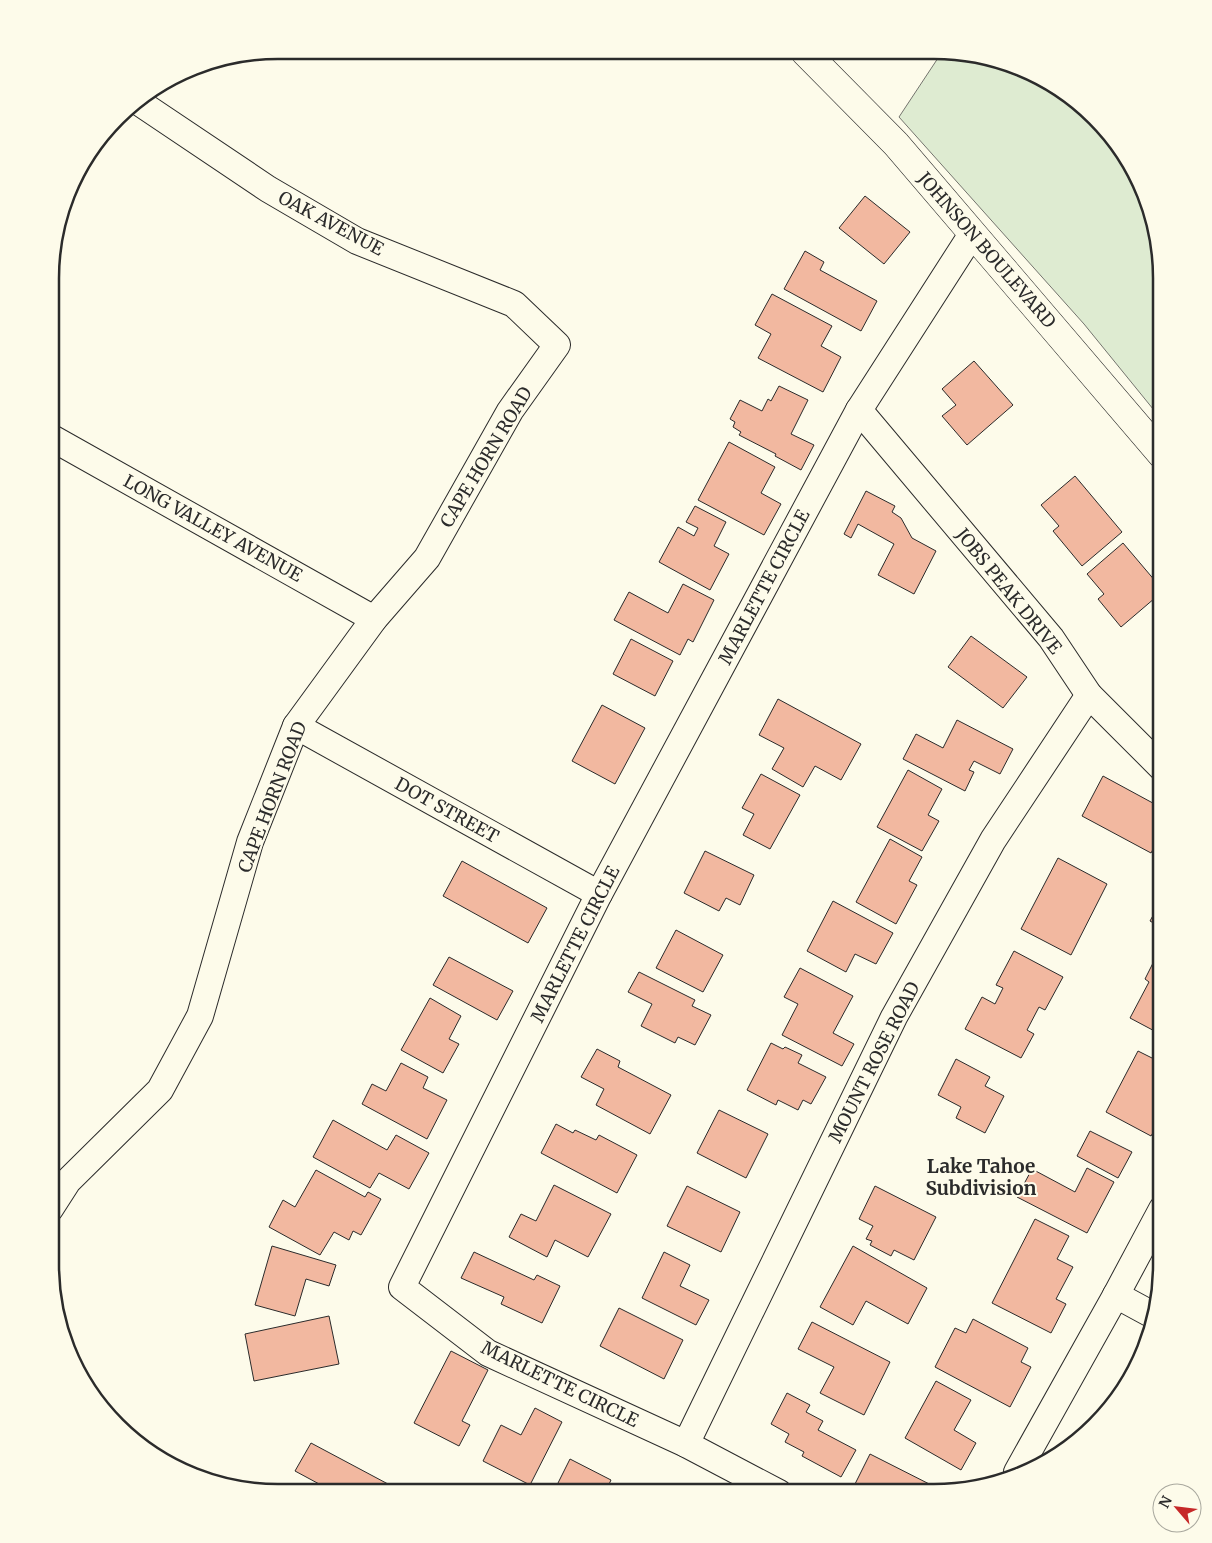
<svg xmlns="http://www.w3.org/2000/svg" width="1212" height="1543" font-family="Merriweather,serif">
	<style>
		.green { fill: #deebd1; stroke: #74746e }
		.building { fill: #f2b8a0; stroke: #2b2b2b }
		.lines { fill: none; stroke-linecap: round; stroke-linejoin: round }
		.minor-casing { stroke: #2b2b2b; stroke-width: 28 }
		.tertiary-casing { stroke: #2b2b2b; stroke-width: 29 }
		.minor { stroke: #fdfbea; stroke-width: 26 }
		.tertiary { stroke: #fdfbea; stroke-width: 28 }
		.labels { text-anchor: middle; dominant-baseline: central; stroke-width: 4; stroke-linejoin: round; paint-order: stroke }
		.street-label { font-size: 18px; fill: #2b2b2b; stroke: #fdfbea }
		.neighbourhood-label { font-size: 19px; font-weight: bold; fill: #2b2b2b; stroke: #fdfbea }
		.rim { fill: none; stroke: #2b2b2b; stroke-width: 2.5 }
	</style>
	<rect width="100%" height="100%" fill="#fdfbea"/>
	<path class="green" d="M942,52H964L1061,89L1132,164L1154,219L1162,277V420L1084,324L899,117Z"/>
	<g class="building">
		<path d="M865,196L910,232L884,264L839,228Z"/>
		<path d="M805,251L824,262L820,270L877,301L861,331L784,289Z"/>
		<path d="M772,294L832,326L821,346L841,357L823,392L758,358L771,334L755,325Z"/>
		<path d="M974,361L1013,405L967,445L942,416L956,405L942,389Z"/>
		<path d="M779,386L808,400L791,434L814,445L801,470L775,456L776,454L739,435L741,432L733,427L735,422L730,419L740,400L762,411L768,399L771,401Z"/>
		<path d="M729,442L775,467L761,493L781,504L764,535L698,500Z"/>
		<path d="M1075,476L1122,532L1082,566L1053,531L1059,526L1041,505Z"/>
		<path d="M866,491L895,506L892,512L901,518L912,538L936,551L914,594L878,575L894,544L858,524L851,538L844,534Z"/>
		<path d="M695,506L726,522L714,546L729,554L710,590L659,562L678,527L694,536L698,528L686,522Z"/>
		<path d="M1123,543L1162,589V592L1121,627L1098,599L1104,594L1087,574Z"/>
		<path d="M683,584L714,600L693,642L688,639L680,655L614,620L629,592L668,613Z"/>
		<path d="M971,636L1027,677L1003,708L948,667Z"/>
		<path d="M631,639L673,661L655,696L613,674Z"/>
		<path d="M778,699L861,744L841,780L815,766L803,787L772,769L784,748L759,735Z"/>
		<path d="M602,705L645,728L615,784L572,761Z"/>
		<path d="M957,720L1013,749L1000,774L974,761L969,770L974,772L965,791L903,759L916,734L943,748Z"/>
		<path d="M908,770L942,789L928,815L939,821L922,851L877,827Z"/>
		<path d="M761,774L800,795L770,849L743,835L754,814L742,808Z"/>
		<path d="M1103,776L1162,808V833L1151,853L1082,816Z"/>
		<path d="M890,839L922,857L909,881L917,885L896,924L856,902Z"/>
		<path d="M705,851L754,875L740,905L726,898L719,911L684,893Z"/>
		<path d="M1058,858L1107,884L1071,955L1021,929Z"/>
		<path d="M462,861L547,908L528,943L443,896Z"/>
		<path d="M1162,899V928L1150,921Z"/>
		<path d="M833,901L893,933L876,964L855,954L846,972L807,951Z"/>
		<path d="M676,930L723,955L703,992L656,968Z"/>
		<path d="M1014,951L1063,977L1045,1010L1039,1007L1027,1030L1034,1034L1021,1058L965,1029L982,997L995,1004L1003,988L996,985Z"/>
		<path d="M449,957L513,991L497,1020L433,985Z"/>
		<path d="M1154,961L1162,965V1035L1130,1018L1149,982L1145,979Z"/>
		<path d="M800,968L853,996L833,1033L854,1044L842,1066L782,1035L798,1004L784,997Z"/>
		<path d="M639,972L695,1000L692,1006L711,1015L695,1045L678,1037L675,1043L641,1026L652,1004L628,992Z"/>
		<path d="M430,998L461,1016L449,1039L459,1044L443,1073L401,1050Z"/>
		<path d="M771,1043L783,1049L785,1047L802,1055L798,1063L826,1077L811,1104L803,1100L798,1110L778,1100L776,1105L747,1090Z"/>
		<path d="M597,1049L620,1061L618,1067L671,1095L650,1134L596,1105L604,1089L581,1077Z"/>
		<path d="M1138,1051L1162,1063V1117L1151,1136L1106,1112Z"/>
		<path d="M956,1059L990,1077L985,1086L1004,1096L985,1133L956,1118L961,1107L938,1095Z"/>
		<path d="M401,1063L428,1077L423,1088L447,1100L427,1139L362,1104L372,1084L386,1091Z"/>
		<path d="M719,1110L768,1134L746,1178L697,1153Z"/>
		<path d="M333,1120L387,1150L396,1135L429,1153L409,1189L379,1173L370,1188L313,1157Z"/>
		<path d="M556,1124L573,1133L575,1130L596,1140L599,1135L637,1155L617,1193L541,1153Z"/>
		<path d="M1090,1131L1132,1152L1118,1178L1077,1156Z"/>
		<path d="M1087,1168L1114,1182L1087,1233L1017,1197L1032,1169L1075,1192Z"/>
		<path d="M316,1170L365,1197L368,1192L381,1199L361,1235L353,1231L349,1240L334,1232L320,1255L269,1227L283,1200L295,1207Z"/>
		<path d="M554,1185L611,1214L588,1257L555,1240L547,1257L509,1237L521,1214L536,1221Z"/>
		<path d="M687,1186L740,1212L721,1252L667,1226Z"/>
		<path d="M875,1186L936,1217L914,1260L894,1250L891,1256L870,1245L872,1241L866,1239L873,1226L859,1219Z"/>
		<path d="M1035,1219L1069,1236L1057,1259L1073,1267L1056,1299L1066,1304L1051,1333L992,1303Z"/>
		<path d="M272,1246L336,1265L329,1286L306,1279L295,1316L255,1305Z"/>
		<path d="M853,1246L927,1288L908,1324L866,1301L853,1325L820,1307Z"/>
		<path d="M474,1252L534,1280L537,1275L560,1286L542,1323L501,1304L504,1297L461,1278Z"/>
		<path d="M664,1252L690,1265L680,1286L709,1300L696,1325L642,1298Z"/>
		<path d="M619,1308L683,1340L664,1379L600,1346Z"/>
		<path d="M329,1316L339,1364L254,1381L245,1334Z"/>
		<path d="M973,1319L1028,1348L1021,1362L1031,1367L1010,1407L935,1367L955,1328L966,1333Z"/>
		<path d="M812,1322L890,1362L864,1415L820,1393L834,1367L798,1349Z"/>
		<path d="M451,1351L488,1370L462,1421L470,1425L459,1446L414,1423Z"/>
		<path d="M1134,1360L1137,1362L1131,1379L1122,1392L1118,1389Z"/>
		<path d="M936,1381L971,1400L954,1430L976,1443L961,1470L905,1438Z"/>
		<path d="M787,1393L810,1405L806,1412L823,1421L818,1430L856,1450L841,1477L802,1456L804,1452L785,1442L789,1434L771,1424Z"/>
		<path d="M535,1408L562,1422L530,1485L483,1461L501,1425L521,1435Z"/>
		<path d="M311,1443L403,1492H334L295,1471Z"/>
		<path d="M870,1454L947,1493H867L854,1486Z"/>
		<path d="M570,1459L611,1480L605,1493H553Z"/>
	</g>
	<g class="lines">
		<defs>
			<g id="minor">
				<path d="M859,410L1051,638L1089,695L1162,768"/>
				<path d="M52,438L374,619"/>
				<path d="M296,726L599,894"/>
				<path d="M50,1209L68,1181L160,1090L200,1016L250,842L296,726L374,619L427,558L510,411L557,345L514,304L357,241L268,189L137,101"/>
				<path d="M1116,1295L1151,1314"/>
				<path d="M686,1444L894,1017L993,840L1089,695"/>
				<path d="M1017,1472L1116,1295L1162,1209"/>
				<path d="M779,1493L686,1444L488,1353L402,1287L599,894L859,410L972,234"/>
			</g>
			<path id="tertiary" d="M805,52L896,144L1162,455"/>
		</defs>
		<use href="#minor" class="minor-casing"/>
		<use href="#tertiary" class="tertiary-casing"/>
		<use href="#minor" class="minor"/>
		<use href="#tertiary" class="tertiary"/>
	</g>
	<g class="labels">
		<g class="street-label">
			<text transform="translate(331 223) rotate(28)">OAK AVENUE</text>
			<text transform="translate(987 250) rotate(49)">JOHNSON BOULEVARD</text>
			<text transform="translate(486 457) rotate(-59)">CAPE HORN ROAD</text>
			<text transform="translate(213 528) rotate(29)">LONG VALLEY AVENUE</text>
			<text transform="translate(764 587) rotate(-62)">MARLETTE CIRCLE</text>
			<text transform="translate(1009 591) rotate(51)">JOBS PEAK DRIVE</text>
			<text transform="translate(272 797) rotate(-69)">CAPE HORN ROAD</text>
			<text transform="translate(447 810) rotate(29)">DOT STREET</text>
			<text transform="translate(575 944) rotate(-63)">MARLETTE CIRCLE</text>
			<text transform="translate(874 1062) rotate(-63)">MOUNT ROSE ROAD</text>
			<text transform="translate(560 1384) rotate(26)">MARLETTE CIRCLE</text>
		</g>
		<g class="neighbourhood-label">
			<text x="981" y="1166">Lake Tahoe<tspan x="981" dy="22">Subdivision</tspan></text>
		</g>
	</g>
	<path d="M0 0H1212V1543H0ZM278 59H934A219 219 0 0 1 1153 278V1265A219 219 0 0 1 934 1484H278A219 219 0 0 1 59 1265V278A219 219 0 0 1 278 59Z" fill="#fdfbea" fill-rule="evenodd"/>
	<path class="rim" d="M278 59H934A219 219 0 0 1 1153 278V1265A219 219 0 0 1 934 1484H278A219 219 0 0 1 59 1265V278A219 219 0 0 1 278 59Z"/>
	<g transform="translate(1177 1508) rotate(298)"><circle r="24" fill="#fdfbea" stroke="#a9a89e"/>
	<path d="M0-4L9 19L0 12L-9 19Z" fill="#c62828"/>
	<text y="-8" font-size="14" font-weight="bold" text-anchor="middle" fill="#2b2b2b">N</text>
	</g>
</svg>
